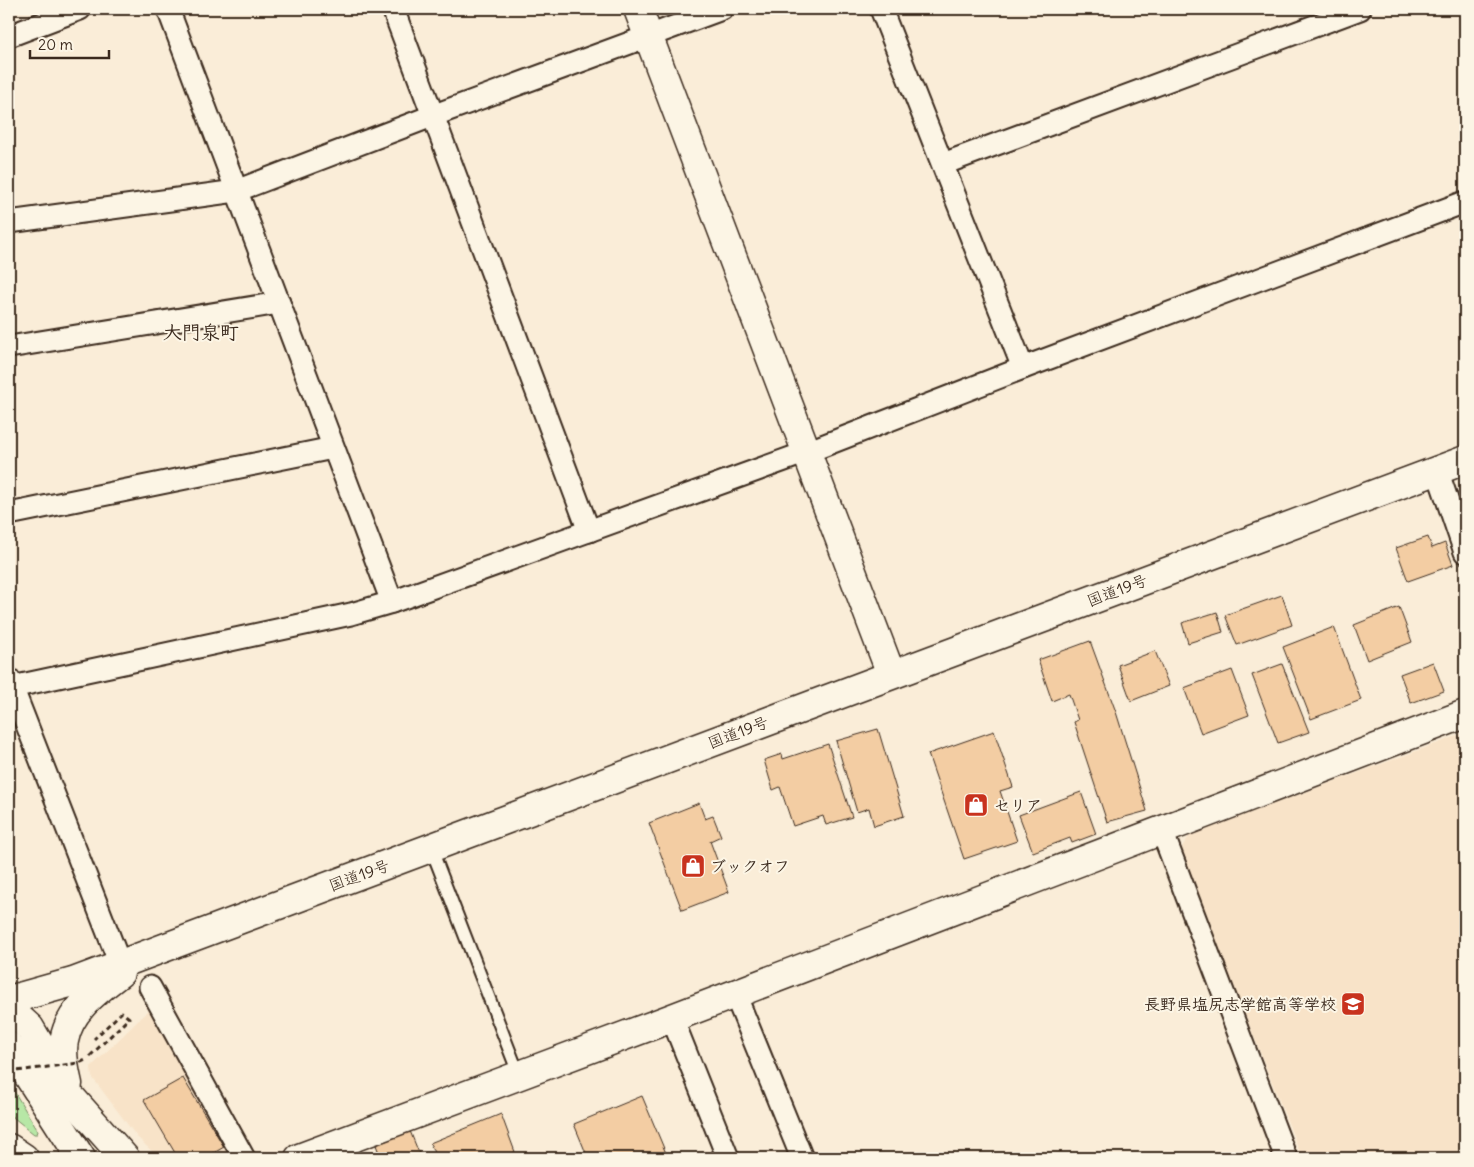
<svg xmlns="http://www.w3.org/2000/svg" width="1474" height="1167" font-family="Delius,'Klee One',sans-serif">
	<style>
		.built { fill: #f8e3c8 }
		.green { fill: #b7e7a6; stroke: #798862 }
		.building { fill: #f3cda3; stroke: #3b2a1e }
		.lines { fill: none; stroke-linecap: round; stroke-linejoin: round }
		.service-casing { stroke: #3b2a1e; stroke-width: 15 }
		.minor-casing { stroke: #3b2a1e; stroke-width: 25 }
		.tertiary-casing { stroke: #3b2a1e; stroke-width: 31 }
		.trunk-casing { stroke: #3b2a1e; stroke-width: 31 }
		.path { stroke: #3b2a1e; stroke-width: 3; stroke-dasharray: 5 4; stroke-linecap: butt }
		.service { stroke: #fcf5e5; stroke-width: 11 }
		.minor { stroke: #fcf5e5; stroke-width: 21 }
		.tertiary { stroke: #fcf5e5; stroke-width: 28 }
		.trunk { stroke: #fcf5e5; stroke-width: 28 }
		.path-bridge { stroke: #3b2a1e; stroke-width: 3; stroke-dasharray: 5 4; stroke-linecap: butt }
		.labels { text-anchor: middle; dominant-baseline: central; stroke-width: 4; stroke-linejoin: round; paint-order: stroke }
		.street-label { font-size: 16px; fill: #3b2a1e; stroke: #fcf5e5 }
		.poi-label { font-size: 16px; font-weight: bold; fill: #3b2a1e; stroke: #fcf5e5; text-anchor: start }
		.quarter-label { font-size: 19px; font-weight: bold; fill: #3b2a1e; stroke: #fcf5e5 }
	</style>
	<rect width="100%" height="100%" fill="#faedd8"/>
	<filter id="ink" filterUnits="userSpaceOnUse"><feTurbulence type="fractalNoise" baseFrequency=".02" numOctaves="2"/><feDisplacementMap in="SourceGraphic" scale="10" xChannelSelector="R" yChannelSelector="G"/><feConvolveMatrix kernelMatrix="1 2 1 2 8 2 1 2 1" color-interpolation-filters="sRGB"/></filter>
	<g filter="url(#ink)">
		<g class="built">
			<path d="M1465,733V1158H1302L1180,850L1190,835Z"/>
			<path d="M152,1007L232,1158H159L137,1137L92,1077L91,1067Z"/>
		</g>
		<path class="green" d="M9,1083L38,1131L37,1134H34L9,1114Z"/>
		<g class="building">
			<path d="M1428,537L1432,548L1445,543L1453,565L1408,581L1396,548Z"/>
			<path d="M1282,595L1292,625L1237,645L1225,615Z"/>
			<path d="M1399,607L1412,642L1367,660L1354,625Z"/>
			<path d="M1217,612L1223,632L1188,643L1182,623Z"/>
			<path d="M1334,627L1361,700L1311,719L1283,647Z"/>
			<path d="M1090,641L1116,712L1147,811L1107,822L1074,722L1078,720L1069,694L1052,701L1038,660Z"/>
			<path d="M1155,651L1169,686L1131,701L1118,665Z"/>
			<path d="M1433,662L1444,691L1411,703L1400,674Z"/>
			<path d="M1282,664L1309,732L1278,743L1252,675Z"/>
			<path d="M1232,670L1249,715L1201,733L1184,688Z"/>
			<path d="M878,729L904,816L874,826L869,808L857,812L836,741Z"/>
			<path d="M994,731L1013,787L1000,791L1017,841L964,859L928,754Z"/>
			<path d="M828,744L852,817L826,825L823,816L793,826L780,787L773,790L764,760L782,754L783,759Z"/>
			<path d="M1081,792L1096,834L1072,843L1070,838L1033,852L1019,815Z"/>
			<path d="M699,803L705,819L713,816L721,836L710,841L729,892L682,910L649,823Z"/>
			<path d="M183,1078L224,1147L205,1158H178L144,1100Z"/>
			<path d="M642,1096L668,1158H588L574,1124Z"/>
			<path d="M501,1114L515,1152L507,1156L508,1158H436L430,1143Z"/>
			<path d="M410,1131L421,1158H381L376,1145Z"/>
		</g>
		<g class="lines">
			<defs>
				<path id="service" d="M431,848L519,1075"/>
				<g id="minor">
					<path d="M168,9L392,602L807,452L1023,368L1465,202"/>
					<path d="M393,9L589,531"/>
					<path d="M881,9L1023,368"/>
					<path d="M9,36L80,9"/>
					<path d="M943,164L1360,9"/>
					<path d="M9,222L236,191L432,116L722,9"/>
					<path d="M9,347L279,303"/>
					<path d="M1437,470L1465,552"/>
					<path d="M9,514L333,448"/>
					<path d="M9,679L120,964"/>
					<path d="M12,687L351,614L392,602"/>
					<path d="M1162,831L1286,1158"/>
					<path d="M150,987L244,1158"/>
					<path d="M735,994L802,1158"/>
					<path d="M672,1018L728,1158"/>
				</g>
				<g id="tertiary">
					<path d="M638,9L891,674"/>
					<path d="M299,1158L672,1018L1465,714"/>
				</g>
				<g id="trunk">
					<path d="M9,1000L73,982L1465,460"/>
					<path d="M9,1009L30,1028L70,1096L125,1158"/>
					<path d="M9,1046L81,1158"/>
					<path d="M68,1084C65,1071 61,1055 64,1041C69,1010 97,991 120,973"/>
					<path d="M9,1148L24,1158"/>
				</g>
			</defs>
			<use href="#service" class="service-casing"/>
			<use href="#minor" class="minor-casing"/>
			<use href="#tertiary" class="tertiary-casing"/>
			<use href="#trunk" class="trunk-casing"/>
			<path class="path" d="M90,1056L129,1018L122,1012L94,1039"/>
			<use href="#service" class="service"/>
			<use href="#minor" class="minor"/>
			<use href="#tertiary" class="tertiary"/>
			<use href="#trunk" class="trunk"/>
			<path class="path-bridge" d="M9,1072L79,1063L86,1060"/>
		</g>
	</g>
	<defs>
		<symbol id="shop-square" viewBox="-11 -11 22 22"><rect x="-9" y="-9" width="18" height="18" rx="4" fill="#c8321e" stroke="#fcf5e5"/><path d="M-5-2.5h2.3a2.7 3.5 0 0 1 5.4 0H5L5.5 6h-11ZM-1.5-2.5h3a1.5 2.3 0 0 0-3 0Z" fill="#fff"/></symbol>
		<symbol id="school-square" viewBox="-11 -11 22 22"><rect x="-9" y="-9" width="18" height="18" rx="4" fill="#c8321e" stroke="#fcf5e5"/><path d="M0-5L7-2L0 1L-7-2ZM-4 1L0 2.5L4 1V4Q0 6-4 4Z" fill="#fff"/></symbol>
	</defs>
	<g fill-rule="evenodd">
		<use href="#shop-square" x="962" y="791" width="28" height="28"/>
		<use href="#shop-square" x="679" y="852" width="28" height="28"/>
		<use href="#school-square" x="1339" y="990" width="28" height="28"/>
	</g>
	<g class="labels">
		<g class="street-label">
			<text transform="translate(1117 590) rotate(-21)">国道19号</text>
			<text transform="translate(738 732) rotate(-21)">国道19号</text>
			<text transform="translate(359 875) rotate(-20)">国道19号</text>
		</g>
		<g class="poi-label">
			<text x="994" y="805">セリア</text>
			<text x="710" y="866">ブックオフ</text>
			<text x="1336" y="1004" text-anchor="end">長野県塩尻志学館高等学校</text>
		</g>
		<g class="quarter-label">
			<text x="201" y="332">大門泉町</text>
		</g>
	</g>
	<rect width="1474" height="1167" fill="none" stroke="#fcf5e5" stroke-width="30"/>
	<rect x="15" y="15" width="1444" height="1137" fill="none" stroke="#3b2a1e" stroke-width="2" filter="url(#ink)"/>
	<path d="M30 50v8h79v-8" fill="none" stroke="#3b2a1e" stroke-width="2.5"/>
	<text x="38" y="50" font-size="15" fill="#3b2a1e" stroke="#fcf5e5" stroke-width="4" paint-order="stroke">20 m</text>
</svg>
